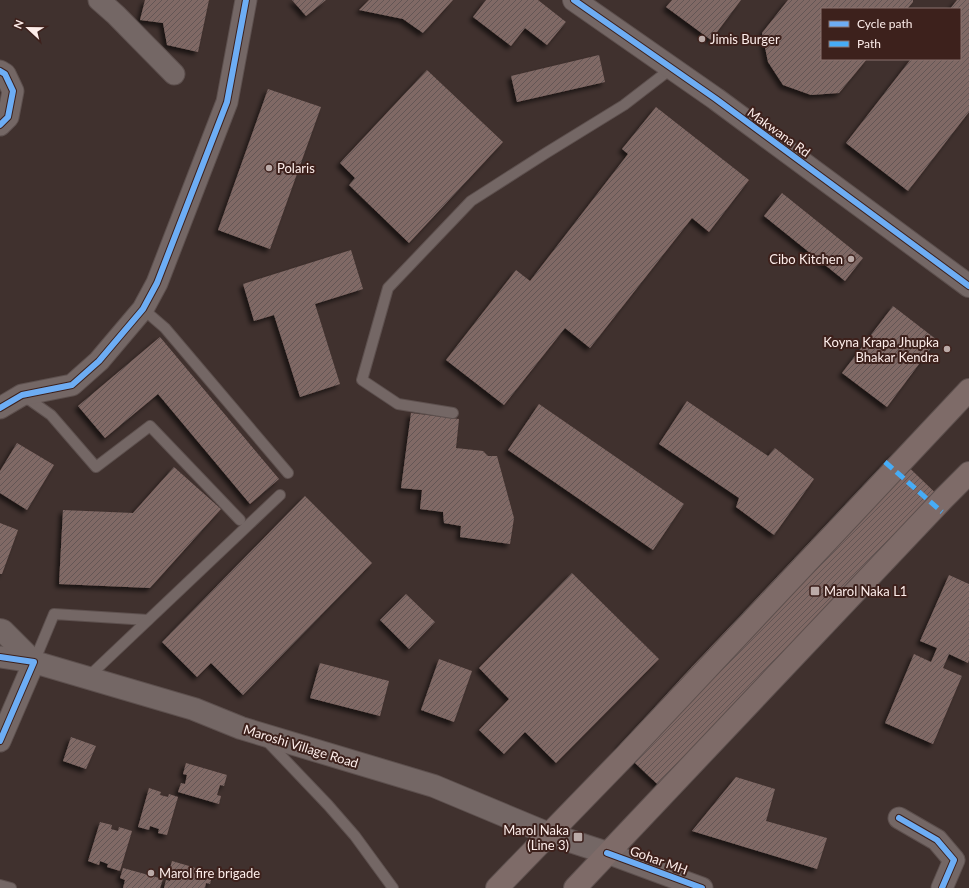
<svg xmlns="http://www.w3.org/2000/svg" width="969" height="888" font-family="Lato,sans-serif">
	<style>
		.building { fill: url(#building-hatch); filter: url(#shadow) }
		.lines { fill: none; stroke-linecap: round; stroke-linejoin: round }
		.lane-casing { stroke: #5d504e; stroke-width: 12 }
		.street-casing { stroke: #5d504e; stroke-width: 23 }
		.secondary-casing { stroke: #5d504e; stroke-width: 24 }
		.primary-casing { stroke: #5d504e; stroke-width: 24 }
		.lane { stroke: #746765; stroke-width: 10 }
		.street { stroke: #746765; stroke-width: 21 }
		.secondary { stroke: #746765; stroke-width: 22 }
		.primary { stroke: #7e6b68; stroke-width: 22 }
		.quiet { stroke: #46acf6; stroke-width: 5; stroke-dasharray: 10 5; stroke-linecap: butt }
		.cycleway-casing { stroke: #3d211c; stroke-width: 8 }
		.cycleway { stroke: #6dadf4; stroke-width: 6 }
		.poi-dot { fill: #bbaba8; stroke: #3d211c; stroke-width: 1.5 }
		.labels { text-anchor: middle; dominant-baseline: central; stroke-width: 4; stroke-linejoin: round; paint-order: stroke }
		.poi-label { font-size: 13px; fill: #fdedea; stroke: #3d211c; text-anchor: start }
		.street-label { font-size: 13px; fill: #fdedea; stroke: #3d211c }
	</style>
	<defs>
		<pattern id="building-hatch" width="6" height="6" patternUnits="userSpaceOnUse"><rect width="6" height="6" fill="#806965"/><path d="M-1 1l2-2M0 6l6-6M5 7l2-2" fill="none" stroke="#635654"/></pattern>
		<filter id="shadow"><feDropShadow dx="-3.5" dy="3.5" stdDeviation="2" flood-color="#0009"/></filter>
	</defs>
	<rect width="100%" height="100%" fill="#40312e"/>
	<g class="building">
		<path d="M145,0H209L198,52L167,45L163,23L140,20Z"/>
		<path d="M292,0H326L306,16Z"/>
		<path d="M369,0H453L423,33L403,19L359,10Z"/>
		<path d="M486,0H538L566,22L547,45L525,28L511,46L473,17Z"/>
		<path d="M672,0H741L711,40L666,7Z"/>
		<path d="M788,0H913V2L907,9H822V59H867L839,93L811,95L783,85L768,62L762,33Z"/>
		<path d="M957,0H969V112L908,191L846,143L911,59H960V9H950Z"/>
		<path d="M599,55L605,82L517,102L511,76Z"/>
		<path d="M427,70L503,142L409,243L349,185L355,178L340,163Z"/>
		<path d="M268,89L321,107L270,249L218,230Z"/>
		<path d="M656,107L749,180L709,232L692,218L590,348L565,328L504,405L446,360L516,270L530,281L628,154L622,149Z"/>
		<path d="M782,193L863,258L845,281L764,216Z"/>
		<path d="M351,250L363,289L315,304L340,384L300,397L274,315L254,321L243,284Z"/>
		<path d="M893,306L937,340L887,407L842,373Z"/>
		<path d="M160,337L279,479L250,504L158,394L105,438L78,406Z"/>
		<path d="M687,401L768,456L775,448L814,479L774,535L736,507L739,498L659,444Z"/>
		<path d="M539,404L684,504L653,550L508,450Z"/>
		<path d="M411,413L459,419L456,448L483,451L488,456H497L514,518L510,544L460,537L461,526L444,523L443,512L420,509L422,490L401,488Z"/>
		<path d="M17,443L54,465L27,510L0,493V471Z"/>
		<path d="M894,453L948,505L672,798L618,747L689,670Z"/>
		<path d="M174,467L221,509L150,588L59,584L63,510L133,513Z"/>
		<path d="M305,496L372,563L243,695L211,663L197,677L162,642Z"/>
		<path d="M0,523L18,530L2,574H0Z"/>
		<path d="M572,573L659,659L556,763L525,732L504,754L479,730L509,699L479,668Z"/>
		<path d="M949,575L969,584V660L968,663L949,654L943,668L962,676L933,744L885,723L914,654L931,662L937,648L920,641Z"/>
		<path d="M406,594L435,622L409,649L380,620Z"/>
		<path d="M439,659L472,671L454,722L421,710Z"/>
		<path d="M320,663L389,681L380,716L310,698Z"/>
		<path d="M71,737L96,746L86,769L63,761Z"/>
		<path d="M186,763L227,775L224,786L220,785L217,795L221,796L219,804L178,792L181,783L185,784L187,775L183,774Z"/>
		<path d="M736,777L775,789L766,821L827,838L817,869L692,831Z"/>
		<path d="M149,788L161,792L160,795L168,797L169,794L178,797L167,835L158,833L159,829L150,826L149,830L138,827Z"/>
		<path d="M100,822L112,825L111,829L118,831L119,827L132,831L120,871L107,867L108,864L100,861L99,865L88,861Z"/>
		<path d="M172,861L213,873L210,884L206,883L205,888H164L166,880L170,881L172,873L169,872Z"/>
		<path d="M123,868L163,879L160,888H123L125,880L120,878Z"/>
	</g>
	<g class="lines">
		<defs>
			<g id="lane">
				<path d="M143,309L165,328L288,473"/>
				<path d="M24,396L51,415L96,467L150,426L240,520"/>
				<path d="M453,413L398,404L362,380L388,288L471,201L546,153L624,105L672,68"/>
				<path d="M34,662L54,614L148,620"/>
				<path d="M87,678L280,495"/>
				<path d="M267,741L328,805L355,836L393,888"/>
				<path d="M0,885L11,888"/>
			</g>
			<g id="street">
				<path d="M99,0L116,15L174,74"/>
				<path d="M0,71L5,74L13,91L8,117L0,125"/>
				<path d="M0,408L22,395L72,385L99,361L143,309L157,283L227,102L246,0"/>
				<path d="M0,657L34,662L0,741"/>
				<path d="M899,818L937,840L954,860L942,888"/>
				<path d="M607,853L702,888"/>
			</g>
			<g id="secondary">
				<path d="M574,0L716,99L969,286"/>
				<path d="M0,630L3,631L34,662L194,709L241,728L434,786L549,834L607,853"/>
			</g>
			<g id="primary">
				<path d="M497,888L626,755L969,390"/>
				<path d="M575,888L943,499L969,473"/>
			</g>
		</defs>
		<use href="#lane" class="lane-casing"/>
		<use href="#street" class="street-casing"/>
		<use href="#secondary" class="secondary-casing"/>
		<use href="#primary" class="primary-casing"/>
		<use href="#lane" class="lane"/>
		<use href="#street" class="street"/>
		<use href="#secondary" class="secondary"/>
		<use href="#primary" class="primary"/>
		<path class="quiet" d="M885,462L942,512"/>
		<defs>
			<g id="cycleway">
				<path d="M574,0L716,99L969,286"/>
				<path d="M0,71L5,74L13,91L8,117L0,125"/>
				<path d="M0,408L22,395L72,385L99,361L143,309L157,283L227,102L246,0"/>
				<path d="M0,657L34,662L0,741"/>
				<path d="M899,818L937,840L954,860L942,888"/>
				<path d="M607,853L702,888"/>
			</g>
		</defs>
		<use href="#cycleway" class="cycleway-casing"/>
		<use href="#cycleway" class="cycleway"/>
	</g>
	<g class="poi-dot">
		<circle cx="702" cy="39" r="4"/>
		<circle cx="269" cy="168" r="4"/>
		<circle cx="851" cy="259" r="4"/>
		<circle cx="947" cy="349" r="4"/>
		<rect x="810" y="586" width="10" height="10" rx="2"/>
		<rect x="573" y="832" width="10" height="10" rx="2"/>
		<circle cx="151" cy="873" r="4"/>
	</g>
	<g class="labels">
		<g class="poi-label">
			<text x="710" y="39">Jimis Burger</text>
			<text x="277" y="168">Polaris</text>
			<text x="843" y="259" text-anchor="end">Cibo Kitchen</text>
			<text x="939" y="342" text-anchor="end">Koyna Krapa Jhupka<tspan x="939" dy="15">Bhakar Kendra</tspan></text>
			<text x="824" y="591">Marol Naka L1</text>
			<text x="569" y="830" text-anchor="end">Marol Naka<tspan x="569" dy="15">(Line 3)</tspan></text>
			<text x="159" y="873">Marol fire brigade</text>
		</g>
		<g class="street-label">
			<text transform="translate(779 132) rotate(36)">Makwana Rd</text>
			<text transform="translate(301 746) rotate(17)">Maroshi Village Road</text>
			<text transform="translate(659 860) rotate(20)">Gohar MH</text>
		</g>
	</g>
	<rect x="821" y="8" width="140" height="52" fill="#3d211c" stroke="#8a736e"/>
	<rect x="829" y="21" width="20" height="6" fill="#6dadf4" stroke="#8a736e"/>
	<text x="857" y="28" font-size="12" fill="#fdedea">Cycle path</text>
	<rect x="829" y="41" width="20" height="6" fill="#46acf6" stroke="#8a736e"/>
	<text x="857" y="48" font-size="12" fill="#fdedea">Path</text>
	<g transform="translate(28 28) rotate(292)" stroke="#3d211c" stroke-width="3" paint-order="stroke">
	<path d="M0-3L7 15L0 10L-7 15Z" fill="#fdedea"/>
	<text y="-6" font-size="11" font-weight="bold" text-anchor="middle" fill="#fdedea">N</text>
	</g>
</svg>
